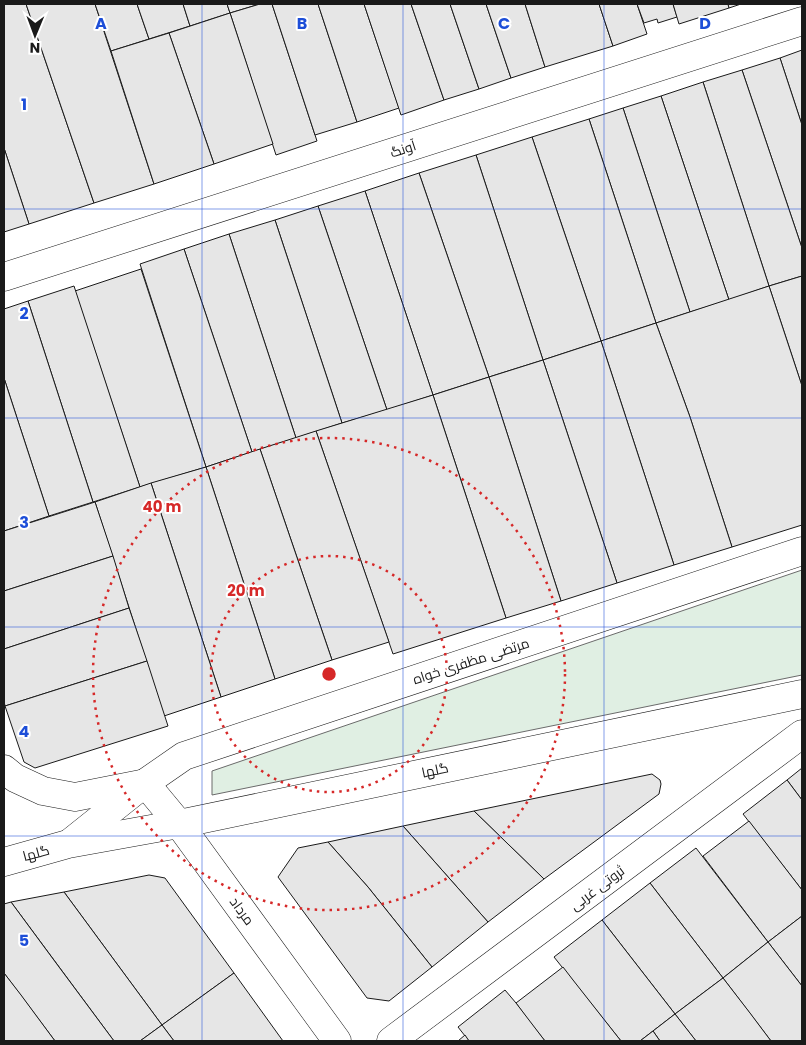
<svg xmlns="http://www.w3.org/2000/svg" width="806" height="1045" font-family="Poppins,Cairo,sans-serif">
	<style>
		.green { fill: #e0efe3; stroke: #6a6a6a }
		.building { fill: #e6e6e6; stroke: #1a1a1a }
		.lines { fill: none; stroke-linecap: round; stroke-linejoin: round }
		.street-casing { stroke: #1a1a1a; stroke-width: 29 }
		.secondary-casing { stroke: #1a1a1a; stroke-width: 29 }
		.street { stroke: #fff; stroke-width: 28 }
		.secondary { stroke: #fff; stroke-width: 28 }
		.grid { fill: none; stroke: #1d4ed8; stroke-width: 1; stroke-opacity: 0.55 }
		.ring { fill: none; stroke: #d62828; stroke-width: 2.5; stroke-dasharray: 2.5 5 }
		.labels { text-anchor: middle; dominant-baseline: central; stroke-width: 4; stroke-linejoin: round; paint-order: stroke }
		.street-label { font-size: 14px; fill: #1a1a1a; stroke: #fff }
		.grid-label { font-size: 16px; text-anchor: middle; font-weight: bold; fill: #1d4ed8; stroke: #fff; stroke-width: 4; stroke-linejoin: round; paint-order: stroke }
		.centre { fill: #d62828; stroke: #fff; stroke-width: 2.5 }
		.ring-label { font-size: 15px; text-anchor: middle; font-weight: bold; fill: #d62828; stroke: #fff; stroke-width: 4; stroke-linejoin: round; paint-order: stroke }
	</style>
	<rect width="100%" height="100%" fill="#fff"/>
	<path class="green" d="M802,570V675L212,795V771Z"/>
	<g class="building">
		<path d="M4,4H26L94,203L29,224L4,148Z"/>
		<path d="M26,4H95L154,184L94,203Z"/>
		<path d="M95,4H137L149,39L111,51Z"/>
		<path d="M137,4H183L190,26L149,39Z"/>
		<path d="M183,4H227L230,13L190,26Z"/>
		<path d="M227,4H260L230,13Z"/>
		<path d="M260,4H272L317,141L276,155L230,13Z"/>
		<path d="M272,4H318L357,122L315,135Z"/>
		<path d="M318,4H364L399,108L357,122Z"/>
		<path d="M364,4H411L444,100L401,115Z"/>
		<path d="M411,4H450L479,89L444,100Z"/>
		<path d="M450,4H486L511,78L479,89Z"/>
		<path d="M486,4H525L545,67L511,78Z"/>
		<path d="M525,4H599L613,46L545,67Z"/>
		<path d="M599,4H637L647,34L613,46Z"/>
		<path d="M637,4H673L677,17L658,23L657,19L644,23Z"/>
		<path d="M673,4H728L729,8L679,24Z"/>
		<path d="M728,4H741L729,8Z"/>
		<path d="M230,13L273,144L214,164L169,33Z"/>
		<path d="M169,33L214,164L154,184L111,51Z"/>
		<path d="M802,50V125L780,58Z"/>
		<path d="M780,58L802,125V248L742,70Z"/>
		<path d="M742,70L802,248V276L769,286L703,82Z"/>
		<path d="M703,82L769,286L729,300L661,96Z"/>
		<path d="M661,96L729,300L690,312L623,108Z"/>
		<path d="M623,108L690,312L656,323L589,119Z"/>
		<path d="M589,119L656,323L601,341L532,137Z"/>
		<path d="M532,137L601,341L543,360L476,155Z"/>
		<path d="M4,148L29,224L4,232Z"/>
		<path d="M476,155L543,360L489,377L419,173Z"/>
		<path d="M419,173L489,377L433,395L365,191Z"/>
		<path d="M365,191L433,395L387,410L318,206Z"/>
		<path d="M318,206L387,410L342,423L275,220Z"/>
		<path d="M275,220L342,423L296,438L229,234Z"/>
		<path d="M229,234L296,438L252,452L184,249Z"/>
		<path d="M184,249L252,452L206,467L140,264Z"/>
		<path d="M141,269L206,467L140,487L75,291Z"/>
		<path d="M802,276V386L769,286Z"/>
		<path d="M74,286L140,487L93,502L28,301Z"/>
		<path d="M769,286L802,386V525L732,547L690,417L656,323Z"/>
		<path d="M28,301L93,502L49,516L4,378V309Z"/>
		<path d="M656,323L690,417L732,547L674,565L601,341Z"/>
		<path d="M601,341L674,565L617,583L543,360Z"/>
		<path d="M543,360L617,583L561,601L489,377Z"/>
		<path d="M489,377L561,601L506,618L433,395Z"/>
		<path d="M4,378L49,516L4,531Z"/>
		<path d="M433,395L506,618L393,654L316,431Z"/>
		<path d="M316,431L389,642L332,660L260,449Z"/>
		<path d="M260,449L332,660L275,679L206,467Z"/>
		<path d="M206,467L275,679L221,697L151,483Z"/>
		<path d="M151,483L221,697L164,716L95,502Z"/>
		<path d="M95,502L113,556L4,591V531Z"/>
		<path d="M113,556L129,608L4,649V591Z"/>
		<path d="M129,608L147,661L5,706L4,701V649Z"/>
		<path d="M147,661L168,726L35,768L24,762L5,706Z"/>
		<path d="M802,768V800L787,780Z"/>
		<path d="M652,774L660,780L661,784L659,794L544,879L474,811Z"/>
		<path d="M787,780L802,800V890L743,814Z"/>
		<path d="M474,811L544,879L488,922L403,826Z"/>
		<path d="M749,821L802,890V916L768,942L703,856Z"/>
		<path d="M403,826L488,922L432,967L368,887L328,842Z"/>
		<path d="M328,842L368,887L432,967L389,1001L367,998L278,877L298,848Z"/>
		<path d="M696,848L768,942L723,978L650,883Z"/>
		<path d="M149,875L165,878L234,973L162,1025L64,892Z"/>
		<path d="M650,883L723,978L675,1014L602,920Z"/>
		<path d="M64,892L162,1025L140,1041H114L11,902Z"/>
		<path d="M11,902L59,967L114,1041H55L4,973V904Z"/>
		<path d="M802,916V986L768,942Z"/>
		<path d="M602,920L675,1014L640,1041H621L554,957Z"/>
		<path d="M768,942L802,986V1041H771L723,978Z"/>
		<path d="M563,967L573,980L621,1041H545L529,1021L516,1003Z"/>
		<path d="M4,973L21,995L55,1041H4Z"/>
		<path d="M234,973L283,1041H174L162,1025Z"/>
		<path d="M723,978L750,1013L771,1041H696L675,1014Z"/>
		<path d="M505,990L516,1003L545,1041H469L458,1027Z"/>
		<path d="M675,1014L693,1037L696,1041H660L653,1031Z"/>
		<path d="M162,1025L174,1041H140Z"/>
		<path d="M653,1031L660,1041H640Z"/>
		<path d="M465,1035L469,1041H458Z"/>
	</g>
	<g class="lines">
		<defs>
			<g id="street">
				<path d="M4,277L802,21"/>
				<path d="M145,783L179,824L337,1041"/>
				<path d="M391,1041L802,734"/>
			</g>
			<g id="secondary">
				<path d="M4,769L15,778L43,791L75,797L141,784"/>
				<path d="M71,842L145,783L184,756L802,551"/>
				<path d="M4,862L68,844L179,824L802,694"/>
			</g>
		</defs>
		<use href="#street" class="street-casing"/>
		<use href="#secondary" class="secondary-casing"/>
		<use href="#street" class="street"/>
		<use href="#secondary" class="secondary"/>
	</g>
	<path class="grid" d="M202,4V1041M403,4V1041M604,4V1041M4,209H802M4,418H802M4,627H802M4,836H802"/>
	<g class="ring">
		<circle cx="329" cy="674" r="118"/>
		<circle cx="329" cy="674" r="236"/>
	</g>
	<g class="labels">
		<g class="street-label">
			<text transform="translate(403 149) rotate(-18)">آونگ</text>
			<text transform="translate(471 661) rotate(-18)">مرتضی مظفری خواه</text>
			<text transform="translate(435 770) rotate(-12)">گلها</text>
			<text transform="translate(36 853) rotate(-15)">گلها</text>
			<text transform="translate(597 888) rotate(-37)">ثروتی غربی</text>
			<text transform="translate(242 911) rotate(54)">مرداد</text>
		</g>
	</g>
	<g class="grid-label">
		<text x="101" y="29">A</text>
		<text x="302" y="29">B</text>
		<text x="504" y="29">C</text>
		<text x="705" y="29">D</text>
		<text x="24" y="110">1</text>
		<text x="24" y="319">2</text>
		<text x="24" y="528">3</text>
		<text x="24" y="737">4</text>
		<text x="24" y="946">5</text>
	</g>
	<circle cx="329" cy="674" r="8" class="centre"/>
	<g class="ring-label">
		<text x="162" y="512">40 m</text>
		<text x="246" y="596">20 m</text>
	</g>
	<rect width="806" height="1045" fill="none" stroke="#1a1a1a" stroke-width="10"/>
	<g transform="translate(35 35) rotate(181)" stroke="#ffffff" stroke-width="4" paint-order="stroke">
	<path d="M0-4L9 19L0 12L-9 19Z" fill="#1a1a1a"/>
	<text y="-8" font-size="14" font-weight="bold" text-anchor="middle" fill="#1a1a1a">N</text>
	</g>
</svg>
